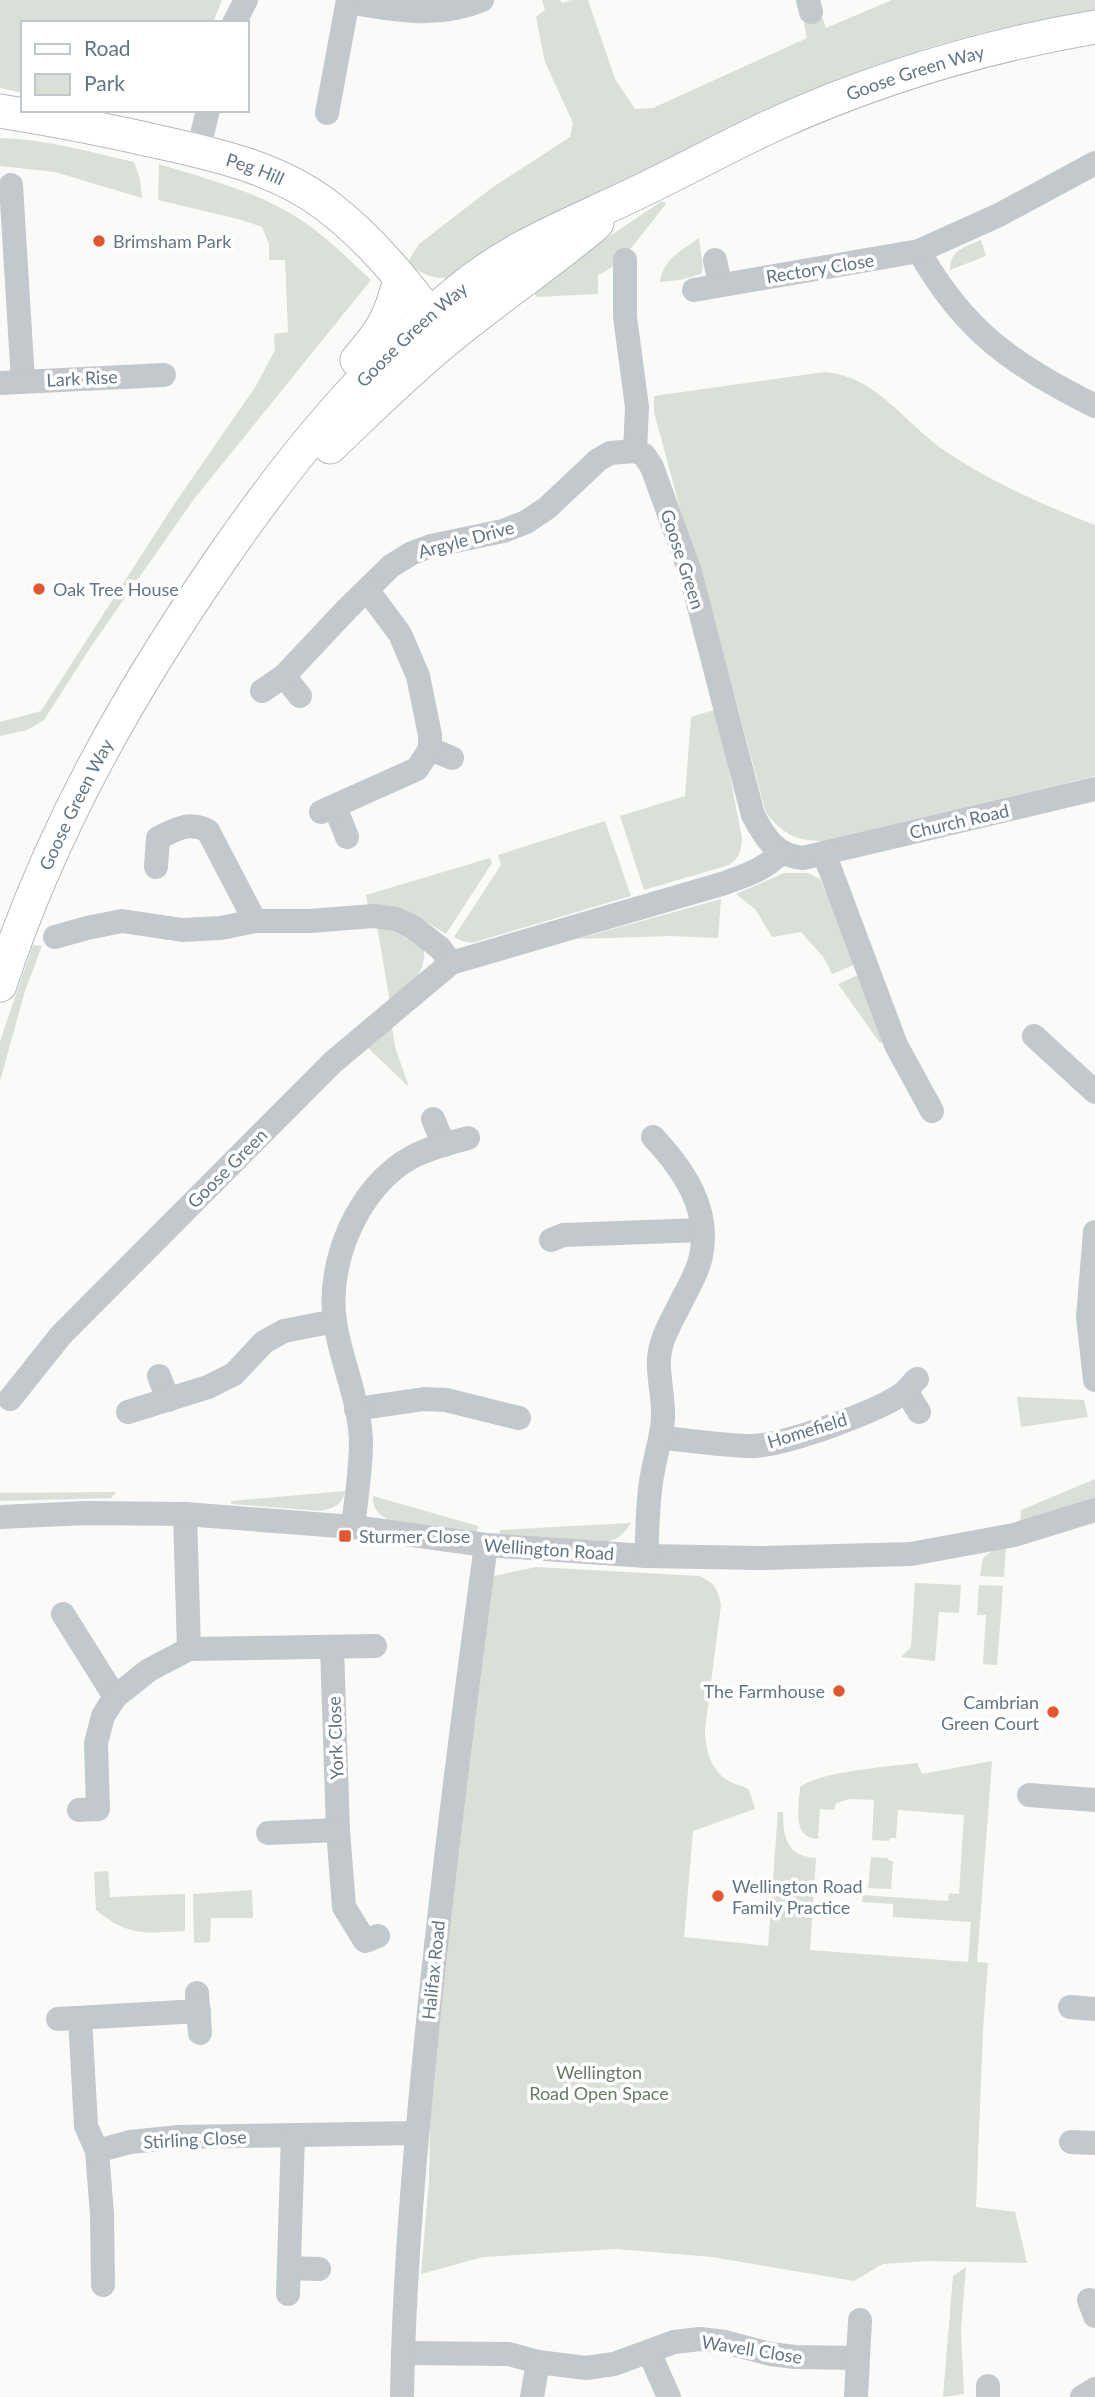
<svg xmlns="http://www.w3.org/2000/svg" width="1095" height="2397" font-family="Lato,sans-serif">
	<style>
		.green { fill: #dadfd7 }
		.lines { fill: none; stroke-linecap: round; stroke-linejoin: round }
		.secondary-casing { stroke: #b3babf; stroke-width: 35 }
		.street { stroke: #c3c8cc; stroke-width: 24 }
		.secondary { stroke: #fff; stroke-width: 33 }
		.poi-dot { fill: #e4572e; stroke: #fff; stroke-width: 2.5 }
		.labels { text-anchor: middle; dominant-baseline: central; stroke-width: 7; stroke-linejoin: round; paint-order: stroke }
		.street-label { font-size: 18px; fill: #657683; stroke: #fff }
		.poi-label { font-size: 18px; fill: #657683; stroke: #fff; text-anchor: start }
		.park-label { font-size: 18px; fill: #687a64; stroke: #fff }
	</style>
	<rect width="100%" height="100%" fill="#fafaf8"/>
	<g class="green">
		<path d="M0,0H222L213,23H23V93L0,88Z"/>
		<path d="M542,0H560L562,3L571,0H588L615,79L635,109L653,108L807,38L804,23L822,17L826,28L892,0H1095V13C865,38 661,160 465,274C441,282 426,278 407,263L419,244L493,187L570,137L573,123L545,62L536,17L545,10Z"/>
		<path d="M0,138C45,139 91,152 134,162L140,179L142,198L55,172L0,166Z"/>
		<path d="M159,164C207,179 259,192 301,220C327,237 348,259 371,280L194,499L92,645L44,720L27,730L0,736V722L41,711L175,503L256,386L275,350L274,334L288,332L285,260H269V244L262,227L242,220L158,200Z"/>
		<path d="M662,201L666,204C648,225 623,265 598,275V294L537,297L531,289Z"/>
		<path d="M699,238L703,267L701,274L680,280L660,282C663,259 682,250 699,238Z"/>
		<path d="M981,240L986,256L950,270C950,250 964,247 981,240Z"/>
		<path d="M825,372C877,376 905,424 945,451C991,482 1043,505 1095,525V776L823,841C796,841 783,834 766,813L711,607L681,512L654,412V396Z"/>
		<path d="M717,709L742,838C741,851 740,857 729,865L644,890L620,816L685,796L691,717Z"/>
		<path d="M605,821L631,896L472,943L462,941L454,937L501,865L498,855Z"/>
		<path d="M490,858L492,863L446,934L422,919L368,905L366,895Z"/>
		<path d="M784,873H808L820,879L856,964L832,974L824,958L801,932L772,937L756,910L736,894Z"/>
		<path d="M721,899L718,938L670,936L577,939Z"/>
		<path d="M377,926L392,927L424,948C426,975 409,987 390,1002Z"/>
		<path d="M33,945L42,946L25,991L0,1081V1041Z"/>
		<path d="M860,974L888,1037L880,1043L838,984Z"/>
		<path d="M391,1020L395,1047L409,1087L364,1044Z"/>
		<path d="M1017,1397L1084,1400L1088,1417L1021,1427Z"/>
		<path d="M1095,1479V1501L1020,1523L1021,1510Z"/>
		<path d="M345,1491C343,1505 332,1509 320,1511L231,1504V1501Z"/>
		<path d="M0,1492L2,1493L116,1492L111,1498L0,1501Z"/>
		<path d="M373,1496L478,1526L477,1532L390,1521C380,1515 372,1509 373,1496Z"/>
		<path d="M631,1523C622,1537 615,1541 599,1543L499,1536L500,1530Z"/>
		<path d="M1006,1547L1004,1577L980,1576L983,1558L995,1549Z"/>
		<path d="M536,1567L699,1576C714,1582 718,1589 721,1605L705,1729C705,1749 711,1774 733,1783C739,1786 743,1785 749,1790L755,1809L693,1831L684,1937L768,1946L778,1812H783C783,1838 787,1856 816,1858L810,1950L968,1962L971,1922L893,1917V1904L862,1902L863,1895L948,1901L949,1893L959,1894L964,1815L898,1810L896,1838H890L889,1841L872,1840L874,1800L850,1799L836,1803L834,1810L820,1809L818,1839C791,1838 799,1806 800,1787C821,1771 888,1767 917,1763L922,1774L992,1761L977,1962L988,1963L983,2030L976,2207L1015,2212L1027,2263L927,2261L883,2264L854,2281L712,2257L616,2249L483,2257L421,2274L429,2180L431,2068L489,1577Z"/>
		<path d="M915,1583L961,1585L959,1613L939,1612L935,1661L901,1657L911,1647Z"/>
		<path d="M979,1585L1003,1586L997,1665L983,1664L986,1615H977Z"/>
		<path d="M871,1857L888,1858V1860L893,1861L891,1889L868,1888Z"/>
		<path d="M108,1871L110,1897L185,1894V1931C145,1933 129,1937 96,1910L94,1872Z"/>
		<path d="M252,1890L253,1918H211L210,1942L194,1943L193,1894Z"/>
		<path d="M966,2267L961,2329L964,2394L943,2397L953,2276Z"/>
	</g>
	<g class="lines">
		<defs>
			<g id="secondary">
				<path id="s1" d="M0,111C56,120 112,131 168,144C222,156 280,170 326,205C375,242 411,290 448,338"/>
				<path d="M357,360C383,330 391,317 400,278"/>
				<path d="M330,447C369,410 407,372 449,338C497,298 549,264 597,223"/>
				<path id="s2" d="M0,985C50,832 128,694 219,562C287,463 364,367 458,291C511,247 565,227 626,198C675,175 722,149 771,126C874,79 984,46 1095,27"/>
			</g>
		</defs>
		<use href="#secondary" class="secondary-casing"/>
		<g class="street">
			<path d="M808,0L811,12"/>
			<path d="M348,2C395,10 437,19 482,0"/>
			<path d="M234,23L246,0"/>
			<path d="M327,113L348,0"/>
			<path d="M198,151L208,110"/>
			<path d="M11,185L23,381"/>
			<path d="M919,251C964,332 1014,365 1095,406"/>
			<path d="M625,260V317L637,407L635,451"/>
			<path d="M715,260L720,284"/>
			<path d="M694,290L919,251L999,215L1095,163"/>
			<path d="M0,383L164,375"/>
			<path d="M284,676L300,696"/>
			<path d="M262,691L284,676L347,609L391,566L412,553L431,546L503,531L526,522L547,508L598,460L610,453L635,451L644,455L652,467L690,572L753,815C765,838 775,855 803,858L1095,789"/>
			<path d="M430,749L452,758"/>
			<path d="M335,807L347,837"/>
			<path d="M321,812L417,769L430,749V735L418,676L400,634L368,591"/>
			<path d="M824,853L896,1045L932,1111"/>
			<path d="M156,867L158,838C175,830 190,820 208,831L255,921"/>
			<path d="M55,937L87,928L122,921L182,930L221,928L255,921H310L373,916L396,919L413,927L440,948L451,963"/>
			<path d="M1034,1036L1095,1092"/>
			<path d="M433,1119L444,1145"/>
			<path d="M1095,1232L1088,1317L1095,1380"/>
			<path d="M551,1240L563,1235L702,1230"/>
			<path d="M159,1376L168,1400"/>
			<path d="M906,1391L919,1412"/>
			<path d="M10,1399L61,1335L333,1062L451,963L725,883C746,875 766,869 781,852"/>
			<path d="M356,1409L424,1399L446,1400L519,1418"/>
			<path d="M128,1412L208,1387L234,1374L264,1342L284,1331L335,1321"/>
			<path d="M661,1438C691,1440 723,1446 753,1446C785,1445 881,1411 906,1391C910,1387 913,1382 917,1379"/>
			<path d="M185,1514L189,1649"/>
			<path d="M0,1517L86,1513L185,1514L353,1527L486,1545L646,1556L760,1558L911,1554L1014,1535L1095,1510"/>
			<path d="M353,1527C356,1499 361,1470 361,1442C360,1401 341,1362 335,1322C326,1263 358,1186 412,1157C429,1148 449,1143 468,1138"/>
			<path d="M646,1556C648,1529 647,1502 652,1476C655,1456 662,1438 663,1418C664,1398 658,1379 659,1359C660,1338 673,1319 682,1300C689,1286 698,1272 701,1256C711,1209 683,1169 653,1137"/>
			<path d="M63,1614L115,1697"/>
			<path d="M332,1647L338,1830L344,1907L365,1941L378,1936"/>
			<path d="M1029,1795L1095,1800"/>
			<path d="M79,1810L98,1809L96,1743L103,1716L115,1697L149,1670L189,1649L375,1646"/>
			<path d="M268,1833L338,1830"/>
			<path d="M197,1993L200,2033"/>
			<path d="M1070,2007L1095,2009"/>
			<path d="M80,2018L86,2126L97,2151L102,2214L103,2285"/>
			<path d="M58,2019L199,2011"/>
			<path d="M1071,2142L1095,2143"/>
			<path d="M97,2151L130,2142L179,2137L416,2133"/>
			<path d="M289,2268L319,2269"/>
			<path d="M288,2294L293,2136"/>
			<path d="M1089,2300L1095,2316"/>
			<path d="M649,2352L669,2397"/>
			<path d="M403,2353L509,2354L538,2362L586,2368L614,2364L674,2342L700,2339L725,2342L770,2354L795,2357L857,2358"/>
			<path d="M402,2397C404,2268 416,2140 429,2012C445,1856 465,1700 486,1545"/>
			<path d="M532,2397L538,2362"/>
			<path d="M856,2397L860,2320"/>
			<path d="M988,2397V2386"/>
			<path d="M1082,2397L1095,2389"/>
		</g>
		<use href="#secondary" class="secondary"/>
	</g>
	<g class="poi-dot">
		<circle cx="99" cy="241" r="7"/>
		<circle cx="39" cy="589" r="7"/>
		<rect x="338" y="1529" width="14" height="14" rx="3.5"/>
		<circle cx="839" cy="1691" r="7"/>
		<circle cx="1053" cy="1712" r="7"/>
		<circle cx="718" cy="1896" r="7"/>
	</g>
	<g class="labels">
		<g class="street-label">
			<text stroke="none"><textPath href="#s2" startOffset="1349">Goose Green Way</textPath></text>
			<text stroke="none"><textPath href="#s1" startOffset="262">Peg Hill</textPath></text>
			<text transform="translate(820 268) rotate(-9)">Rectory Close</text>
			<text stroke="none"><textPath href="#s2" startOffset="777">Goose Green Way</textPath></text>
			<text transform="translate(82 378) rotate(-3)">Lark Rise</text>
			<text transform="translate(466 539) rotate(-15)">Argyle Drive</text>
			<text transform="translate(683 559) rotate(72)">Goose Green</text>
			<text stroke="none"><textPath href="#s2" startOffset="196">Goose Green Way</textPath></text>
			<text transform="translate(959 821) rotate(-13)">Church Road</text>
			<text transform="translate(227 1168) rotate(-45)">Goose Green</text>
			<text transform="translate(807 1430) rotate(-17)">Homefield</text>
			<text transform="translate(549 1549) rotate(4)">Wellington Road</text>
			<text transform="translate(335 1738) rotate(-92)">York Close</text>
			<text transform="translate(433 1970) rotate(-84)">Halifax Road</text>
			<text transform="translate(195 2139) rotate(-3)">Stirling Close</text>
			<text transform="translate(752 2349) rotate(9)">Wavell Close</text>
		</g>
		<g class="poi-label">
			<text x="113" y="241">Brimsham Park</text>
			<text x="53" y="589">Oak Tree House</text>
			<text x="359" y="1536">Sturmer Close</text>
			<text x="825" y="1691" text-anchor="end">The Farmhouse</text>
			<text x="1039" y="1702" text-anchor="end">Cambrian<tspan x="1039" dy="21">Green Court</tspan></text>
			<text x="732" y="1886">Wellington Road<tspan x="732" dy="21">Family Practice</tspan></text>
		</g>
		<g class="park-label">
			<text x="599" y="2072">Wellington<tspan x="599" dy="21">Road Open Space</tspan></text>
		</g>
	</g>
	<rect x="21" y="21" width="228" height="91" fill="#ffffff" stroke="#c1c8cd" stroke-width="2"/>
	<rect x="35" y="44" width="35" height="10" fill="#ffffff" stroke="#c1c8cd" stroke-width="2"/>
	<text x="84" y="56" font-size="21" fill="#657683">Road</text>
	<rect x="35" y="74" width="35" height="21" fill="#dadfd7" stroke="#c1c8cd" stroke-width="2"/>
	<text x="84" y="91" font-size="21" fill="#657683">Park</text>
</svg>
